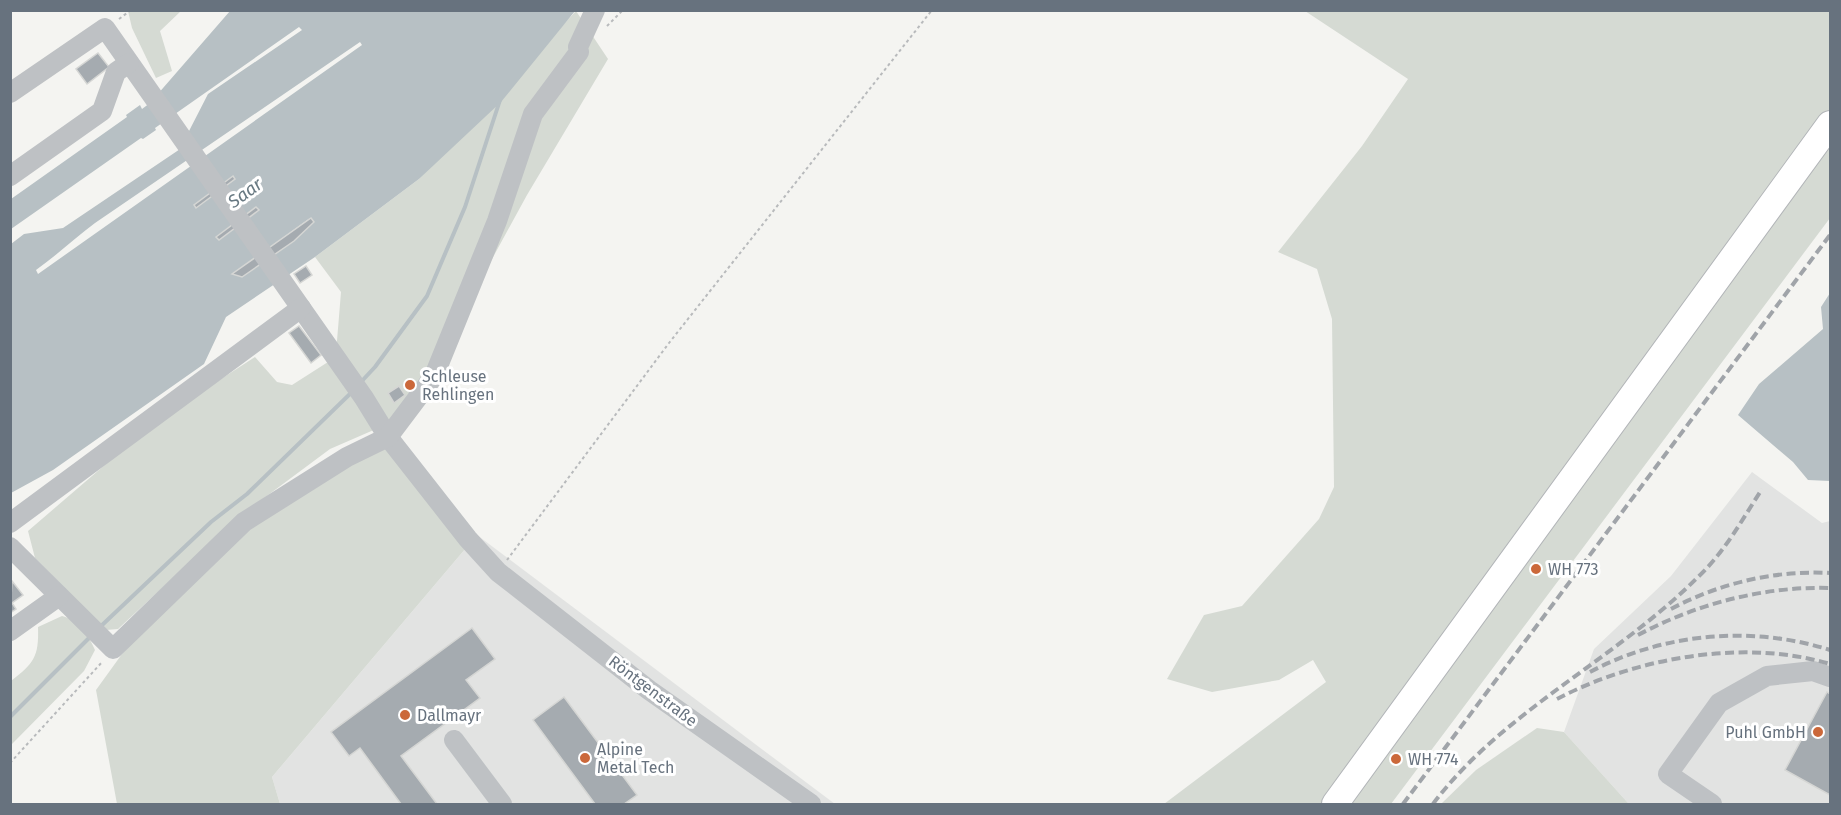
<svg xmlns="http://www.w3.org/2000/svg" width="1841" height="815" font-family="'Fira Sans',sans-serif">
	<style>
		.built { fill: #e2e3e2 }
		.green { fill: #d5dad3 }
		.water { fill: #b7c0c4; fill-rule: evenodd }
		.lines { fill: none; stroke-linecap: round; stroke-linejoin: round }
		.stream { stroke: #b7c0c4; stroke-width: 4 }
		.building { fill: #a5abb0; stroke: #d5d6d4; stroke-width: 1.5 }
		.major-casing { stroke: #b2b5b8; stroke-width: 28 }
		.path { stroke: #b8babc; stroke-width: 2; stroke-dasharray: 3 3; stroke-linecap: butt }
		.minor { stroke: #bec1c4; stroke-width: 20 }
		.major { stroke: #fff; stroke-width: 26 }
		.rail { stroke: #a0a4a9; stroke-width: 4; stroke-dasharray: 9 4.5; stroke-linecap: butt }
		.poi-dot { fill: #cb683a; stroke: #fff; stroke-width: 2 }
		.labels { text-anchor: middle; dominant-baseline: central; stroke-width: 6; stroke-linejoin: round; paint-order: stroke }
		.poi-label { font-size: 16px; fill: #67727e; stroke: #fff; text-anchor: start }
		.street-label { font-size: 16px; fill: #67727e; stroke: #fff }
		.water-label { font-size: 18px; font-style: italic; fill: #687982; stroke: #fff }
	</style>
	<rect width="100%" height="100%" fill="#f4f4f1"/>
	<g class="built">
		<path d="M1752,472L1822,523L1830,521V804H1629L1564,732L1594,649L1671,576Z"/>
		<path d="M477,535L835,804H280L272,777Z"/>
	</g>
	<g class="green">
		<path d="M128,11H181L160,31L172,71L156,78L132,28Z"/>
		<path d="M576,11L608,59L527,195L433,367L381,430L477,535L272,777L280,804H117L96,690L122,654L245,518L380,430L335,365L341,292L315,257L419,179Z"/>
		<path d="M1305,11H1830V218L1391,804H1164L1326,682L1313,660L1279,680L1212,692L1167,679L1204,615L1242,606L1319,519L1334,487L1332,319L1317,269L1278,252L1362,146L1408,79Z"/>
		<path d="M255,357L277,382L292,385L328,362L376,429L330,449L236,519L118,629L106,630L35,558L28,531L156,421Z"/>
		<path d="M62,616C81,621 87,633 95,650L84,671L11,745V681C34,663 39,657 38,627Z"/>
		<path d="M1537,728L1564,732L1629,804H1441L1476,770Z"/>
	</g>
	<g class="water">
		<path d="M230,11H575L501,102L419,179L315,257L226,317L204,364L53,470L11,493V244L24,234L63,228L192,141L188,133L208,94L302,30L299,27L155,128L156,130L143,139L141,138L11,229V199L127,117L126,115L140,105L142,109L150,103ZM360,42L362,45L38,274L36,270C57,255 74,239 95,223ZM310,218L242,277L233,274Z"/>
		<path d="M1830,293V481L1808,480L1793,462L1738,415L1759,384L1823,329L1821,307Z"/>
	</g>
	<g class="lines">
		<g class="stream">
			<path d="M360,383L375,367L427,296L465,207L501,97"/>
			<path d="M100,627L211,522L247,494L353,391"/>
			<path d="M10,717L90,637"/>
		</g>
	</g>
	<g class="building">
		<path d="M98,53L109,67L87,84L76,69Z"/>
		<path d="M233,176L235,179L196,208L194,205Z"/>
		<path d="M256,207L259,210L219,240L216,237Z"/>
		<path d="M311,218L314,222L294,241L242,277L232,274Z"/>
		<path d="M306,266L312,275L300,283L294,274Z"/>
		<path d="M299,326L321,355L311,363L289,333Z"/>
		<path d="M399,386L405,395L394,403L388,393Z"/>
		<path d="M12,581L23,595L12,603L16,609L10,613Z"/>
		<path d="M472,628L495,659L466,680L480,698L401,756L437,804H401L360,748L349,756L331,732Z"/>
		<path d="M1827,692L1830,694V795L1785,770Z"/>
		<path d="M564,697L637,795L624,804H595L533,720Z"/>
	</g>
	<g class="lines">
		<defs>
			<path id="major" d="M1335,804L1830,124"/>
		</defs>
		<use href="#major" class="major-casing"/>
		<g class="path">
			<path d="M119,19L131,10"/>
			<path d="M607,26L623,10"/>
			<path d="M507,560L669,343L932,10"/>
			<path d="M10,763L103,661"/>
		</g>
		<g class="minor">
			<path d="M10,93L105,28L364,398L388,437L468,539L498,572L649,690L811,804"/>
			<path d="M10,176L102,111L116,72L129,63"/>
			<path d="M10,523L301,308"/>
			<path d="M10,547L113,649L244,522L347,457L388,437L434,376L497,221L533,114L579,52L578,47L595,10"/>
			<path d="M10,631L59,596"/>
			<path d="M454,740L502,804"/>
			<path d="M1712,804L1668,774L1719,703L1767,676L1813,671L1830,677"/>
		</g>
		<use href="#major" class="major"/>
		<g class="rail">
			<path d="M1671,609C1720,583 1775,570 1830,573"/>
			<path d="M1638,635C1696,604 1764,586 1830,588"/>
			<path d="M1590,672C1663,633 1752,625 1830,650"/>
			<path d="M1557,699C1635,658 1744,638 1830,664"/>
			<path d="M1403,804L1830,235"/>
			<path d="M1433,804C1502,712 1616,659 1697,578C1724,553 1742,520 1762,489"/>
		</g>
	</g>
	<g class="poi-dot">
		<circle cx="410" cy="385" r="6"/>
		<circle cx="1536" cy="569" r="6"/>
		<circle cx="405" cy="715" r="6"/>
		<circle cx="1818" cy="732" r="6"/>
		<circle cx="585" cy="758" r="6"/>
		<circle cx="1396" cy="759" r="6"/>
	</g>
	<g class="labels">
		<g class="poi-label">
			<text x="422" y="376">Schleuse<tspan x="422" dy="18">Rehlingen</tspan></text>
			<text x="1548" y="569">WH 773</text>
			<text x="417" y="715">Dallmayr</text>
			<text x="1806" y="732" text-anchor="end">Puhl GmbH</text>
			<text x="597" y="749">Alpine<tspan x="597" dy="18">Metal Tech</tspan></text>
			<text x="1408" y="759">WH 774</text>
		</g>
		<g class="street-label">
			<text transform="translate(653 691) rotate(37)">Röntgenstraße</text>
		</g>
		<g class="water-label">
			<text transform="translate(245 193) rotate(-36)">Saar</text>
		</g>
	</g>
	<rect width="1841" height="815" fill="none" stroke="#67727e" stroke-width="24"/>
</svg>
